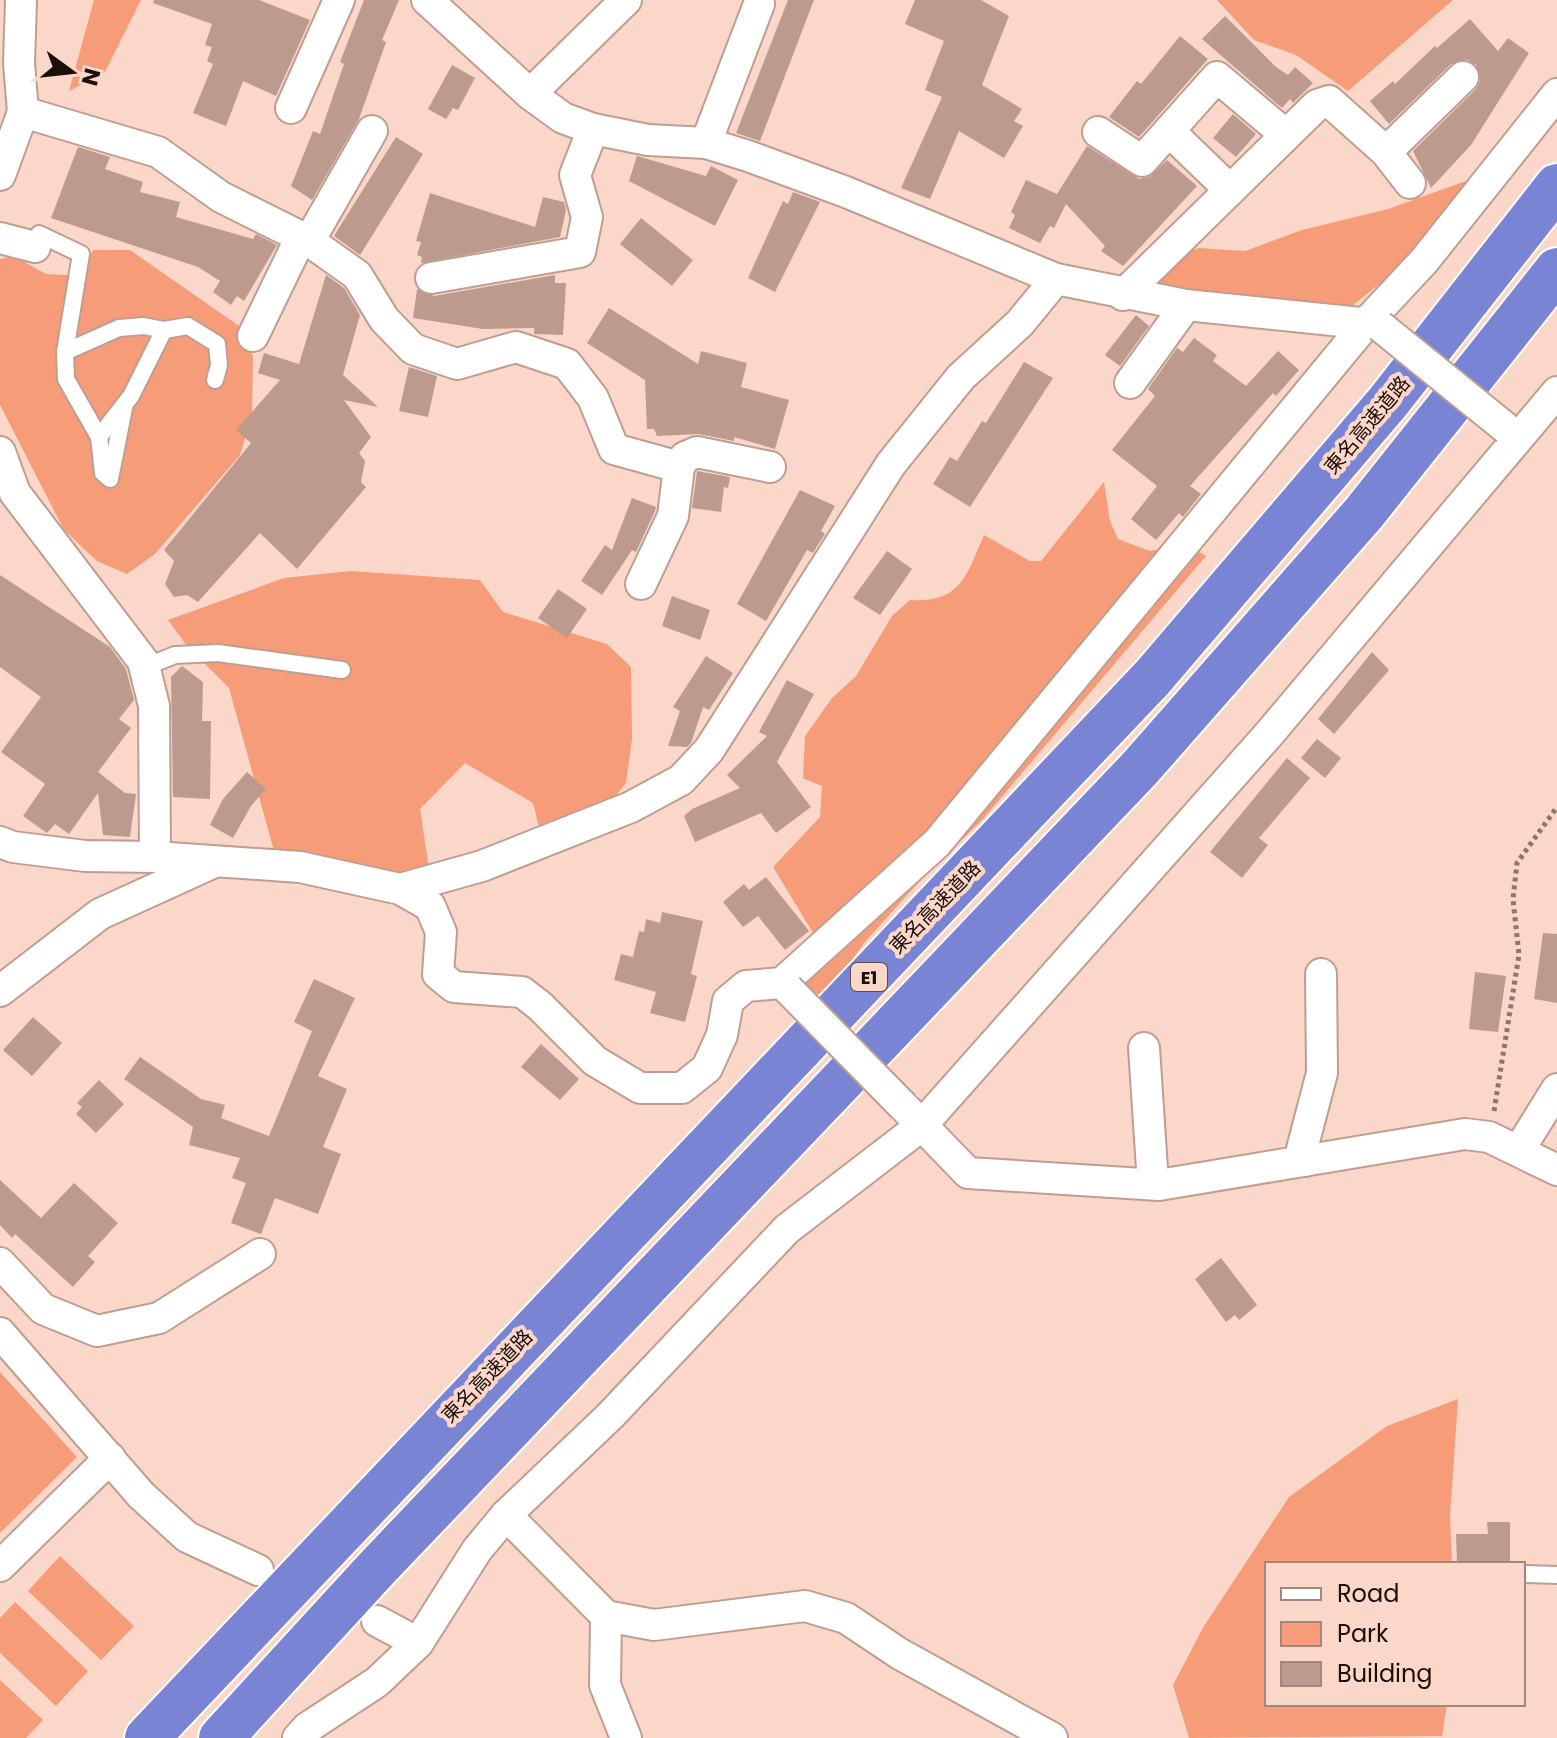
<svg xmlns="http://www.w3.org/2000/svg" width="1557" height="1738" font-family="Poppins,'Noto Sans JP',sans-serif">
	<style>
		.green { fill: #f79c78 }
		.building { fill: #bc9a8e }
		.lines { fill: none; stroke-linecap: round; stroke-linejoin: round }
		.service-casing { stroke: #bf9e91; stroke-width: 20 }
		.minor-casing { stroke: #bf9e91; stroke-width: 34 }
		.motorway-casing { stroke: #fff; stroke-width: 48 }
		.path { stroke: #8e766c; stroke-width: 5; stroke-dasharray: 4 4; stroke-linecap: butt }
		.service { stroke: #fff; stroke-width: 16 }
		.minor { stroke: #fff; stroke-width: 30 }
		.motorway { stroke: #7984d4; stroke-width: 44 }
		.minor-bridge-casing { stroke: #bf9e91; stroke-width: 34; stroke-linecap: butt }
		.minor-bridge { stroke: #fff; stroke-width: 30 }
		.labels { text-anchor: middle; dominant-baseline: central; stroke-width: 8; stroke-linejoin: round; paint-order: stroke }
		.shield { fill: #fad7c9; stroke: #5e4b43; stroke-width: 2 }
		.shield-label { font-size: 18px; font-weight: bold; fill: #1b0f0a }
		.street-label { font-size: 20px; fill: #1b0f0a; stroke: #fad7c9 }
	</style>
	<rect width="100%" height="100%" fill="#fad7c9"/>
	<g class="green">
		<path d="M94,0H141L105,72L69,91Z"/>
		<path d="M1217,0H1453L1348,91L1296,55L1254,40Z"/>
		<path d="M1466,181L1433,241L1347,310L1178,295L1150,280L1169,257L1199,248L1245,251L1302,230L1388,209Z"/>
		<path d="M93,250H130L242,328L253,357L252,415L240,455L155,554L127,574L97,561L64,530L0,405V259L14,256L46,274L82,276Z"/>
		<path d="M1104,482L1110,521L1118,539L1150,551L1186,544L1206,556L983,819L917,884L865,942L827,995L810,994L795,982L818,941L773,867L820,817L822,786L803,778L805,736L832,698L856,676L892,616L910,600C961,603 966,576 984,535L1030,561H1041Z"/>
		<path d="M351,571L480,580L503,612L607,644L631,667L632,739L626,783L588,831L543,842L533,803L465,763L420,809L429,869L387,887L274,851L229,688L187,646L168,620L284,578Z"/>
		<path d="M0,1372L77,1457L0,1533Z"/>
		<path d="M1458,1399L1450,1516L1452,1564H1267V1704H1447L1442,1736L1189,1738L1173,1685L1204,1626L1289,1497L1387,1426Z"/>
		<path d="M60,1556L134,1626L101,1660L28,1591Z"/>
		<path d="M15,1602L88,1671L56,1706L0,1653V1618Z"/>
		<path d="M0,1680L43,1720L26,1738H0Z"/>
	</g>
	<g class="building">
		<path d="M154,0H259L310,20L276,96L243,81L226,126L193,113L213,64L207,61L212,47L205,45L212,24L153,3Z"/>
		<path d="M364,0H399L382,40L386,42L359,119L312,200L291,186L313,131L320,134L344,64L340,62Z"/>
		<path d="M788,0H814L760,141L736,133Z"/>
		<path d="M915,0H981L1009,16L982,85L1022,109L1014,121L1023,126L1004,158L959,131L930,199L901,188L942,97L925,90L944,41L905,24Z"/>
		<path d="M1225,16L1276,67L1288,75L1295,67L1313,83L1293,103L1290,99L1282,108L1202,39Z"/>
		<path d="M1470,19L1498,51L1508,38L1529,53L1471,145L1431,188L1413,151L1476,89L1480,81L1476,65L1467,60L1451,64L1389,124L1370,101L1393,81L1395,84L1435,46L1437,48Z"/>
		<path d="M1180,36L1208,59L1139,137L1109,117L1137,81L1141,84Z"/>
		<path d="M452,65L475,78L458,110L453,108L446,119L428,109Z"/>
		<path d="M1233,114L1256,134L1236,157L1213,138Z"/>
		<path d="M396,137L423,154L360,255L334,236Z"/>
		<path d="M1087,146L1139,179L1149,177L1167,160L1197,186L1123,266L1101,251L1105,246L1066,204L1054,228L1050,226L1040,243L1009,228L1015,215L1011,212L1026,180L1057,194Z"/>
		<path d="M78,147L110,157L105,169L143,182L140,192L180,202L176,217L253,239L256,234L277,245L244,301L237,296L231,305L213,292L220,281L198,267L51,218Z"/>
		<path d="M637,156L706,176L711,166L738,180L715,226L629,181Z"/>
		<path d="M793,192L820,202L775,292L748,278L783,201L788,204Z"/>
		<path d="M430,193L535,227L543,197L564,202L566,210L560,237L421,263L422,257L417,255L421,242L416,241Z"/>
		<path d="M641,218L693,260L672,286L620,244Z"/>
		<path d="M326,275L344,288L360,315L343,375L378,407L344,400L371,437L359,453L365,461L361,482L366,487L297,569L260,533L198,602L187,595L174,597L165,584L174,561L164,550L251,443L236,430L280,380L258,373L264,353L299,364Z"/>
		<path d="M555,275V283H566L563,335L534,334V328L483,329L413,318L417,289L434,296Z"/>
		<path d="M609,308L698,364L701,351L747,363L741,387L789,400L775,449L734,437V441L699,434L657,436L654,429H647L645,380L587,343Z"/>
		<path d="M1136,315L1149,326L1120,366L1105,355Z"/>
		<path d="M1194,338L1217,355L1213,361L1246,386L1278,351L1299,370L1276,396L1273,393L1190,486L1201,494L1183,517L1179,513L1156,540L1131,519L1157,486L1112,450L1155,396L1148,389L1177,348L1183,352Z"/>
		<path d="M1024,362L1053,378L970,507L933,484L950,457L957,461L982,421L986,423Z"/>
		<path d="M409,367L437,376L428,417L399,411Z"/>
		<path d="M697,471L730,477L728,488L724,487L721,512L692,508Z"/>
		<path d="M800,490L835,506L821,531L825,534L819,543L813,553L807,550L766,621L737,604Z"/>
		<path d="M632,498L656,507L655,511L636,552L632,550L602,595L581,581L605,545L612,550Z"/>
		<path d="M887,551L912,569L880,615L853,598Z"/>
		<path d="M0,575L110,647L126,669L134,700L119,719L131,728L98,772L125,793L136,794L130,837L103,835L98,793L69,834L55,824L47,833L23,816L45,784L1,752L41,697L0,667Z"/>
		<path d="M558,589L587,609L567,638L538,618Z"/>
		<path d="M672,596L710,610L700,640L662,626Z"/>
		<path d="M1372,652L1389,670L1334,734L1318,719Z"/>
		<path d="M706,656L733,673L709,710L703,707L691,743L687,747L668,746L680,711L673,707Z"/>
		<path d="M182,666L203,682L202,721H211L210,799L173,797L171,677Z"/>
		<path d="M787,680L814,694L777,762L811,807L776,833L761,813L695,842L684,816L692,809L740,788L727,775L767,736L759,732Z"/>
		<path d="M1317,739L1341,758L1325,778L1301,758Z"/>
		<path d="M1287,758L1310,778L1259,838L1268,845L1242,878L1210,852Z"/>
		<path d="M247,772L266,789L251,806L233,838L210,825L223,799Z"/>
		<path d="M766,877L809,931L785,950L758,916L743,927L723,902L744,884L749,890Z"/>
		<path d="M662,912L703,921L691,974L697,976L685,1022L650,1013L656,992L614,980L621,954L633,957L639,931L644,932L646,919L660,923Z"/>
		<path d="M1543,933L1557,934V1003L1534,999Z"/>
		<path d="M1475,972L1506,976L1498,1032L1469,1029Z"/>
		<path d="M314,979L355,998L318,1076L347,1089L323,1147L341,1154L318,1214L275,1198L261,1234L231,1223L246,1183L232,1178L240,1158L189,1145L193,1127L124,1079L140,1057L201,1099L225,1105L221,1118L269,1136L312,1031L294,1022Z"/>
		<path d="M33,1017L62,1043L32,1076L3,1050Z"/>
		<path d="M541,1044L579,1079L560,1100L521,1067Z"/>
		<path d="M99,1080L124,1104L96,1133L76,1114L82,1107L77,1103Z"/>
		<path d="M0,1180L41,1218L74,1183L118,1223L88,1256L95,1262L73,1287L15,1234L12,1238L0,1225Z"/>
		<path d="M1221,1258L1257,1305L1239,1320L1235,1315L1226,1322L1195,1279Z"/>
		<path d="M1487,1522H1510V1563L1457,1564L1456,1534H1488Z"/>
	</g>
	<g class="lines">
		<defs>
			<g id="service">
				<path d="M35,247L39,234L81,254L65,352"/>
				<path d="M164,330L131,396L99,437L66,379L65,352L119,328L144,326L164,330L188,326L217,344L219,365L215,380"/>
				<path d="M99,437L103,473L110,479L124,408"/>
				<path d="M145,667L175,655L218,653L342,670"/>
				<path d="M1526,1574L1557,1575"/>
			</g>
			<g id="minor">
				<path d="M427,0L530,94L563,118L593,129L648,140L706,143L748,156L846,192L1056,279L1186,305L1380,325"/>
				<path d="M530,94L626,0"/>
				<path d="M291,108L339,0"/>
				<path d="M23,112L158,152L221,197L309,241L357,275L384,319L413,349L457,364L516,347L567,364L593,398L614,449L679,467L685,457L697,452L770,467"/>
				<path d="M1169,131L1230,190"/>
				<path d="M1098,132L1142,161L1217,77L1286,135"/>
				<path d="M706,143L759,4"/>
				<path d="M1386,152L1463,77"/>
				<path d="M0,175L23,112L19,63L21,0"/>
				<path d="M0,238L35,247"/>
				<path d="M309,241L372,131"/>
				<path d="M431,278L580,252L587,217L575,175L593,129"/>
				<path d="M1123,295L1317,105L1329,101L1386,152L1410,183"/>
				<path d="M253,336L301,237"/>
				<path d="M1130,383L1186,305"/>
				<path d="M0,452L15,493L143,661L154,706L155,857"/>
				<path d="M641,584L673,516L679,467"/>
				<path d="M0,842L13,847L85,856L155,857L300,867L400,889L430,906L441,932L438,974L454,987L522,992L540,1006L595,1061L640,1088H682L707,1068L722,1035L728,1001L746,986L782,983L937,843L1368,321L1424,261L1557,94"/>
				<path d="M400,889L482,866L631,807L681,780L709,750L891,464L961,377L1020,323L1056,279"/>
				<path d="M0,991L100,914L212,863"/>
				<path d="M1144,1048L1153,1184"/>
				<path d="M908,1111L968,1173L1159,1185L1465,1134L1489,1137L1557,1170"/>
				<path d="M1519,1150L1557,1089"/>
				<path d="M1305,1161L1302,1149L1322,1073L1321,974"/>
				<path d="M0,1263L43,1309L97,1331L159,1318L260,1254"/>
				<path d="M0,1333L141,1495L187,1537L258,1570"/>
				<path d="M506,1515L606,1616L654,1625L805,1606L846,1618L900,1654L1052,1738"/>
				<path d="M0,1566L110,1458"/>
				<path d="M606,1616L605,1685L626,1738"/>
				<path d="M377,1621L418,1643"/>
				<path d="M298,1738L307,1728L377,1682L418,1643L477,1550L506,1515L610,1416L787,1229L921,1126L1269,734L1557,392"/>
			</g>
			<g id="motorway">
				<path d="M147,1738L1153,677L1388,402L1557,186"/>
				<path d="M221,1738L377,1568L1140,768L1364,513L1557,270"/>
			</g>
		</defs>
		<use href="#service" class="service-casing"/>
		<use href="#minor" class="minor-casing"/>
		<use href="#motorway" class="motorway-casing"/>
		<path class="path" d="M1494,1111L1519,955L1513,899L1517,863L1557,807"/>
		<use href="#service" class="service"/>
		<use href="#minor" class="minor"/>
		<use href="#motorway" class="motorway"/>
		<defs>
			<g id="minor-bridge">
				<path d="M1380,326L1507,429"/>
				<path d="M788,989L904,1107"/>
			</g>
		</defs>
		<use href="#minor-bridge" class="minor-bridge-casing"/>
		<use href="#minor-bridge" class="minor-bridge"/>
	</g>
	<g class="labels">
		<rect class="shield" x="851" y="963" width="36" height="28" rx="6"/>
		<g class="shield-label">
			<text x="869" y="977">E1</text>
		</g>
		<g class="street-label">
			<text transform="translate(1367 425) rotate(-50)">東名高速道路</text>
			<text transform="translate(935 907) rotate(-46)">東名高速道路</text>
			<text transform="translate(487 1376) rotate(-46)">東名高速道路</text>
		</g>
	</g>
	<rect x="1265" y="1562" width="260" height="144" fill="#fad7c9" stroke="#a1877d" stroke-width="2"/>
	<rect x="1281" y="1588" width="40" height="12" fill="#ffffff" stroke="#a1877d" stroke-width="2"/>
	<text x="1337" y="1602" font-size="24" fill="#1b0f0a">Road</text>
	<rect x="1281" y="1622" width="40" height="24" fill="#f79c78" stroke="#a1877d" stroke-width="2"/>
	<text x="1337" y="1642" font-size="24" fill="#1b0f0a">Park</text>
	<rect x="1281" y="1662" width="40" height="24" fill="#bc9a8e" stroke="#a1877d" stroke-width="2"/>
	<text x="1337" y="1682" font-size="24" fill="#1b0f0a">Building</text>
	<g transform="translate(72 72) rotate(105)" stroke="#fad7c9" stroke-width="6" paint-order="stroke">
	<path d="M0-6L14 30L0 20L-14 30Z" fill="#1b0f0a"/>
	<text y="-12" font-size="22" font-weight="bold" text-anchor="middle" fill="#1b0f0a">N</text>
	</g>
</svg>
